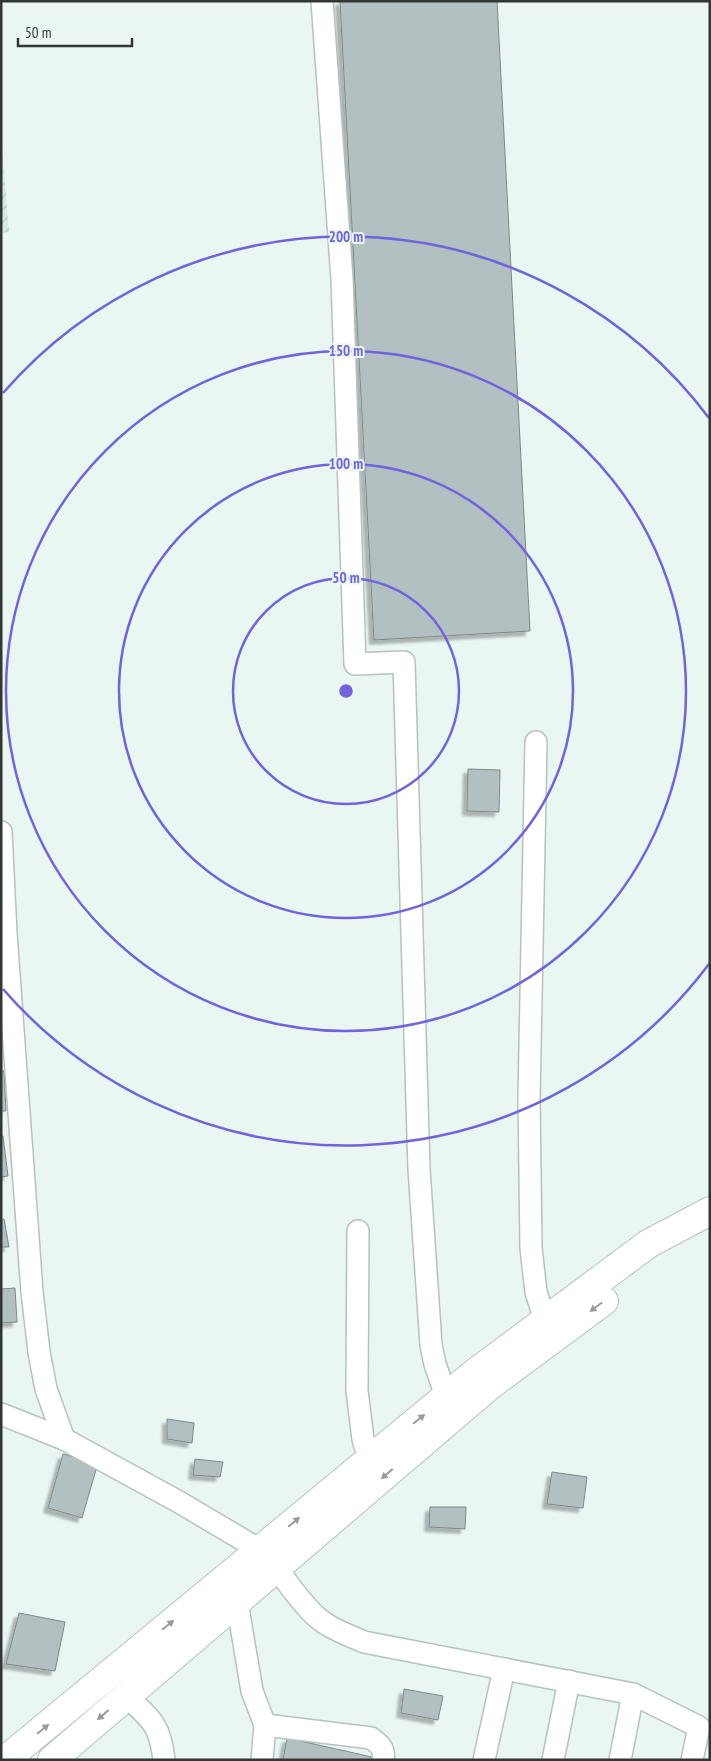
<svg xmlns="http://www.w3.org/2000/svg" width="711" height="1761" font-family="'PT Sans Narrow',sans-serif">
	<style>
		.industrial { fill: url(#industrial-furrows) }
		.building { fill: #b3c0c1; stroke: #7d898a; filter: url(#shadow) }
		.lines { fill: none; stroke-linecap: round; stroke-linejoin: round }
		.minor-casing { stroke: #b5c2be; stroke-width: 24 }
		.highway-casing { stroke: #b5c2be; stroke-width: 30 }
		.minor { stroke: #fff; stroke-width: 21 }
		.highway { stroke: #fff; stroke-width: 28 }
		.oneway { fill: #989b9a }
		.ring { fill: none; stroke: #7162dd; stroke-width: 2.5 }
		.centre { fill: #7162dd; stroke: #e9f6f2; stroke-width: 2.5 }
		.ring-label { font-size: 15px; text-anchor: middle; font-weight: bold; fill: #7162dd; stroke: #e9f6f2; stroke-width: 4; stroke-linejoin: round; paint-order: stroke }
	</style>
	<defs>
		<pattern id="industrial-furrows" width="10" height="10" patternUnits="userSpaceOnUse" patternTransform="scale(1.25)"><rect width="10" height="10" fill="#d4eae5"/><path d="M-1 1l2-2M0 10L10 0M9 11l2-2" fill="none" stroke="#b6c9c5"/></pattern>
		<filter id="shadow"><feDropShadow dx="-4.5" dy="4.5" stdDeviation="1" flood-color="#0004"/></filter>
	</defs>
	<rect width="100%" height="100%" fill="#e9f6f2"/>
	<path class="industrial" d="M1,137L9,232L1,233Z"/>
	<g class="building">
		<path d="M340,1H497L530,631L374,640Z"/>
		<path d="M468,769L500,770L499,812L467,811Z"/>
		<path d="M1,1071H4L6,1111H1Z"/>
		<path d="M1,1136H3L8,1176L1,1177Z"/>
		<path d="M4,1219L9,1247H1V1220Z"/>
		<path d="M15,1288L17,1322L1,1323V1289Z"/>
		<path d="M167,1419L194,1423L192,1443L167,1439Z"/>
		<path d="M63,1454L98,1463L82,1518L48,1508Z"/>
		<path d="M195,1459L223,1462L220,1477L193,1475Z"/>
		<path d="M552,1472L587,1477L583,1508L547,1504Z"/>
		<path d="M430,1507H466L465,1529L429,1527Z"/>
		<path d="M19,1613L65,1622L55,1671L6,1664Z"/>
		<path d="M404,1689L443,1696L438,1720L401,1713Z"/>
		<path d="M287,1738L372,1757L371,1760H283Z"/>
	</g>
	<g class="lines">
		<defs>
			<g id="minor">
				<path d="M322,1L342,279L355,664L404,662L419,1169L431,1345L435,1364L446,1396"/>
				<path d="M536,742L529,1098L531,1248L536,1292L545,1320"/>
				<path d="M1,832L6,933L32,1292L39,1352L46,1389L64,1439"/>
				<path d="M358,1231L357,1391L363,1439L369,1460"/>
				<path d="M1,1414L64,1439L179,1502L260,1550"/>
				<path d="M276,1568C290,1585 302,1605 319,1619C332,1630 349,1635 364,1642L633,1694L699,1727L692,1760"/>
				<path d="M237,1602L252,1691L265,1725L262,1760"/>
				<path d="M126,1696C151,1719 160,1724 164,1760"/>
				<path d="M265,1725L371,1738C379,1744 385,1748 383,1760"/>
				<path d="M484,1760L504,1669"/>
				<path d="M553,1760L569,1681"/>
				<path d="M620,1760L633,1694"/>
			</g>
			<g id="highway">
				<path d="M5,1760L476,1372L648,1244L710,1211"/>
				<path d="M52,1760L488,1387L604,1301"/>
			</g>
		</defs>
		<use href="#minor" class="minor-casing"/>
		<use href="#highway" class="highway-casing"/>
		<use href="#minor" class="minor"/>
		<use href="#highway" class="highway"/>
	</g>
	<defs><path id="oneway-solid" d="M-6-.8H1V-3.2L6.5 0L1 3.2V.8H-6Z" transform="scale(1.25)"/></defs>
	<g class="oneway">
		<use href="#oneway-solid" transform="translate(596 1307) rotate(143)"/>
		<use href="#oneway-solid" transform="translate(419 1419) rotate(-39)"/>
		<use href="#oneway-solid" transform="translate(387 1474) rotate(139)"/>
		<use href="#oneway-solid" transform="translate(294 1522) rotate(-40)"/>
		<use href="#oneway-solid" transform="translate(168 1625) rotate(-39)"/>
		<use href="#oneway-solid" transform="translate(103 1715) rotate(139)"/>
		<use href="#oneway-solid" transform="translate(43 1729) rotate(-39)"/>
	</g>
	<g class="ring">
		<circle cx="346" cy="691" r="113"/>
		<circle cx="346" cy="691" r="227"/>
		<circle cx="346" cy="691" r="340"/>
		<path d="M709 964A454 454 0 0 1 3 989M3 393A454 454 0 0 1 709 418"/>
	</g>
	<circle cx="346" cy="691" r="8" class="centre"/>
	<g class="ring-label">
		<text x="346" y="242">200 m</text>
		<text x="346" y="356">150 m</text>
		<text x="346" y="469">100 m</text>
		<text x="346" y="583">50 m</text>
	</g>
	<rect width="711" height="1761" fill="none" stroke="#323736" stroke-width="5"/>
	<path d="M18 38v8h114v-8" fill="none" stroke="#323736" stroke-width="2.5"/>
	<text x="25" y="38" font-size="15" fill="#323736" stroke="#e9f6f2" stroke-width="4" paint-order="stroke">50 m</text>
</svg>
